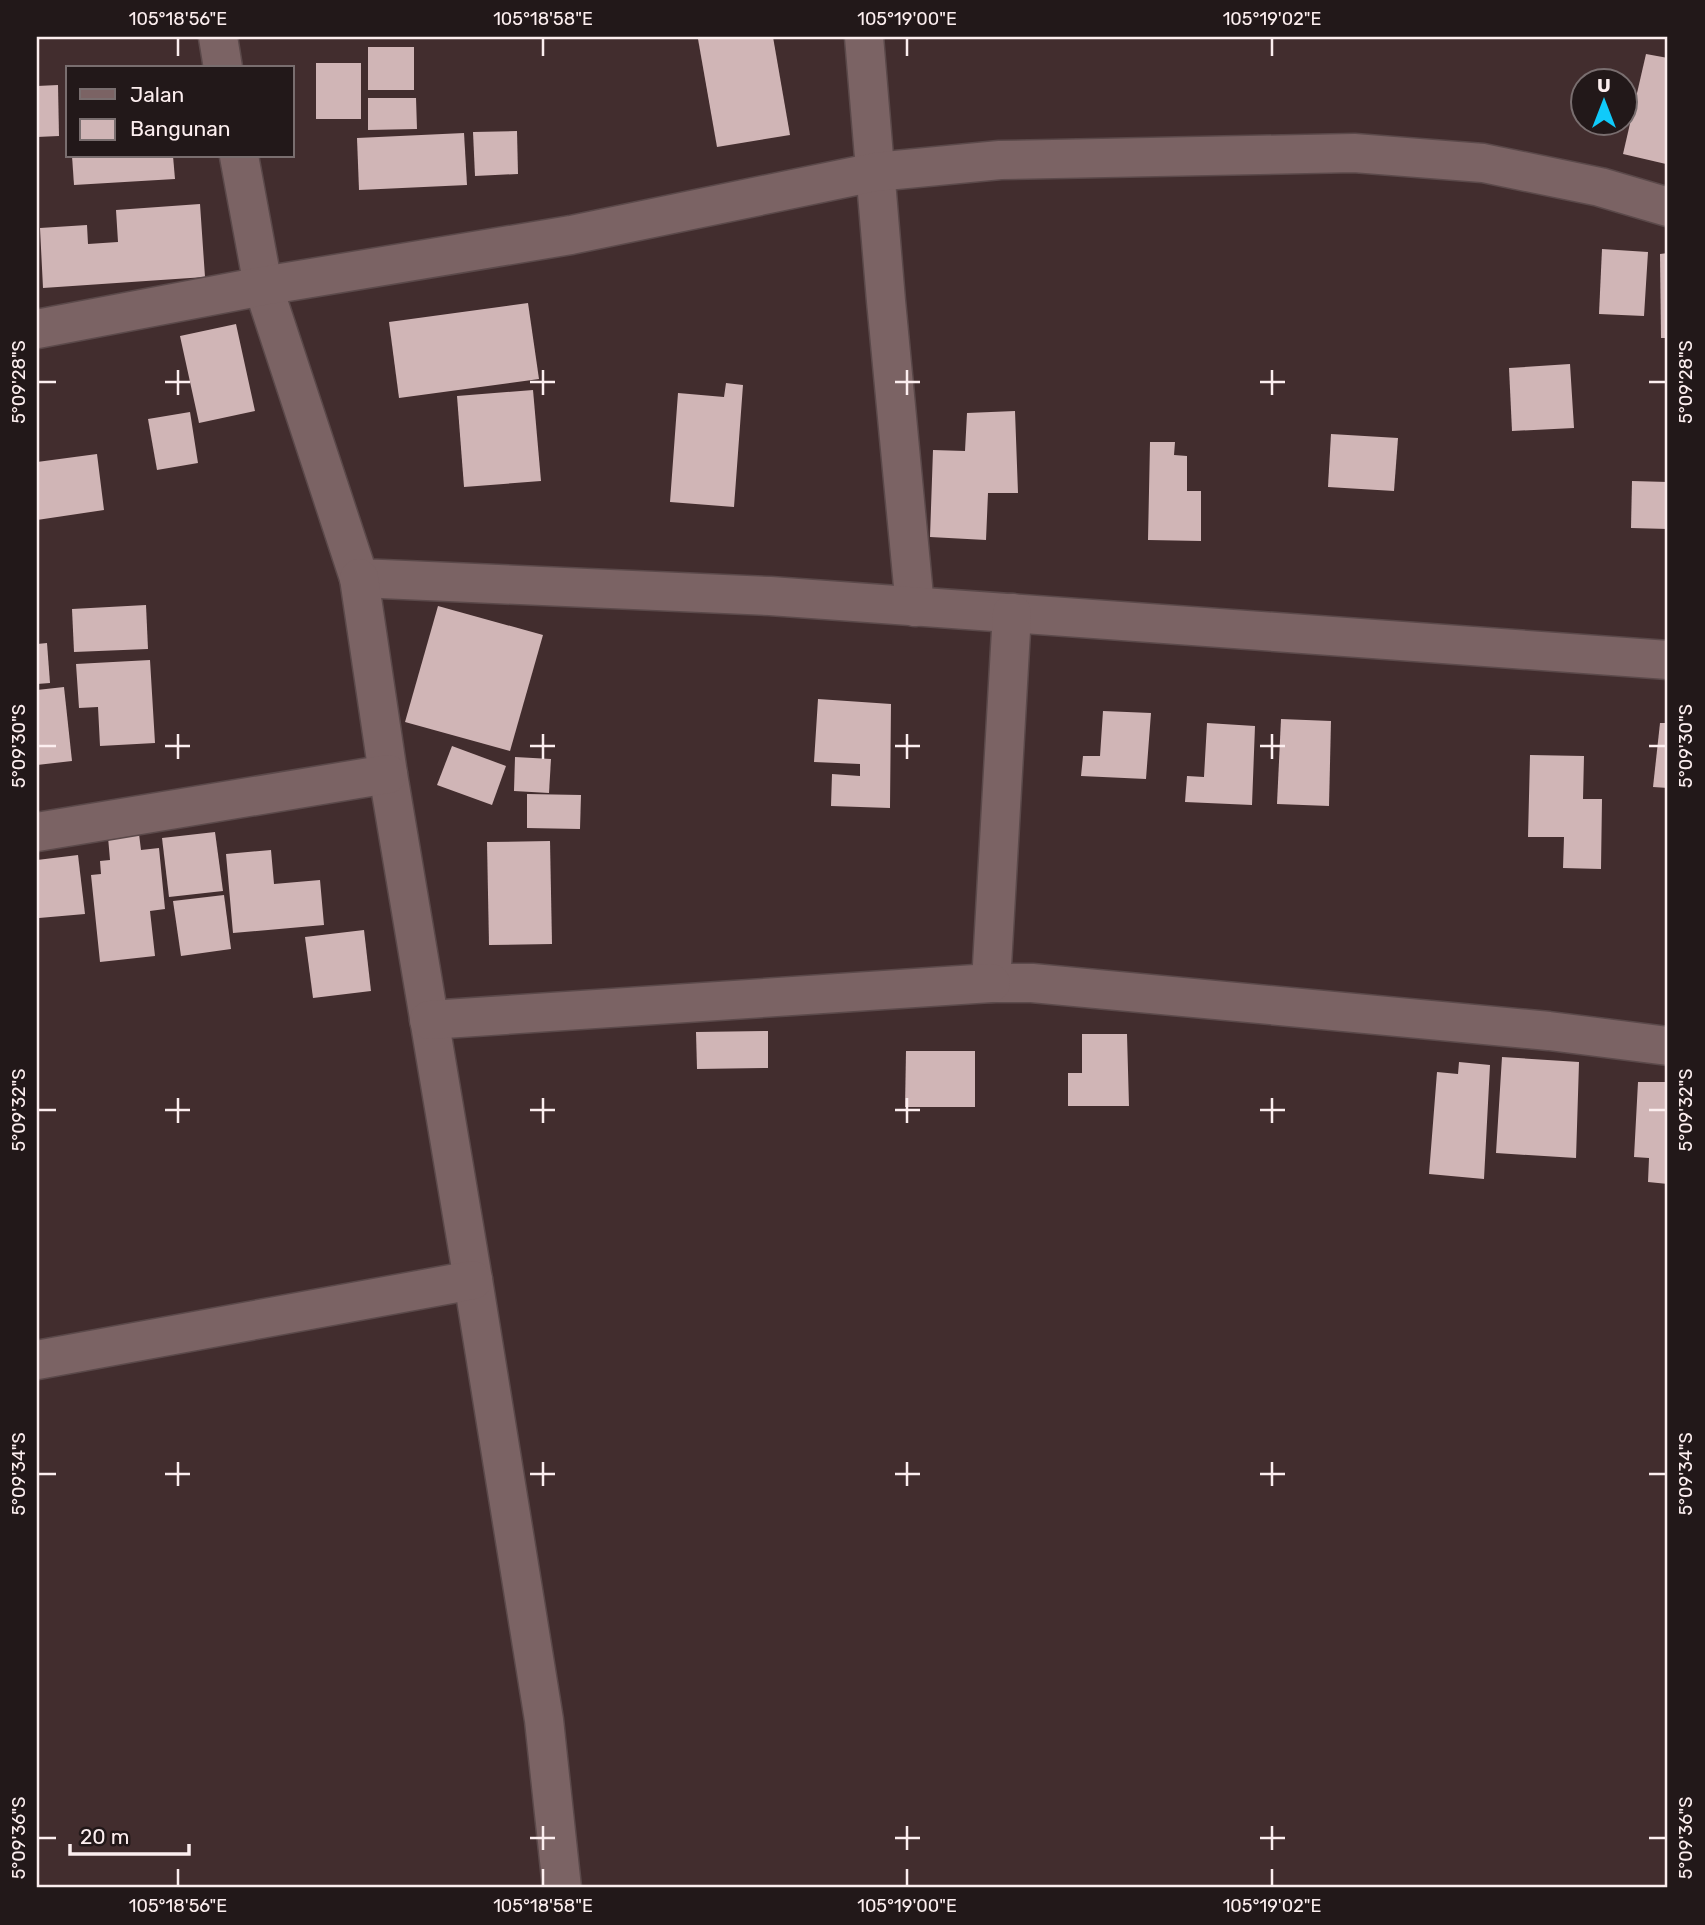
<svg xmlns="http://www.w3.org/2000/svg" width="1705" height="1925" font-family="Rubik,sans-serif">
	<style>
		.building { fill: #d0b5b6 }
		.lines { fill: none; stroke-linecap: round; stroke-linejoin: round }
		.minor-casing { stroke: #5b494a; stroke-width: 41 }
		.minor { stroke: #7b6364; stroke-width: 38 }
		.ticks { fill: none; stroke: #fceeef; stroke-width: 2.5 }
		.neatline { fill: none; stroke: #fceeef; stroke-width: 2.5 }
		.ticks-label { font-size: 18px; text-anchor: middle; fill: #fceeef }
	</style>
	<rect width="100%" height="100%" fill="#422d2e"/>
	<g class="building">
		<path d="M712,37H773L790,135L717,147L698,39Z"/>
		<rect x="368" y="47" width="46" height="43"/>
		<path d="M1646,54L1668,58V152L1666,164L1623,154Z"/>
		<rect x="316" y="63" width="45" height="56"/>
		<path d="M58,85L59,136L37,137V86Z"/>
		<path d="M368,98H416L417,129L368,130Z"/>
		<path d="M517,131L518,174L475,176L473,132Z"/>
		<path d="M464,133L467,185L359,190L357,138Z"/>
		<path d="M72,156H173L175,179L74,185Z"/>
		<path d="M200,204L205,277L43,288L40,228L87,225L88,244L118,242L116,210Z"/>
		<path d="M1602,249L1648,252L1644,316L1599,314Z"/>
		<path d="M1668,253V338H1661L1660,254Z"/>
		<path d="M528,303L539,379L399,398L389,322Z"/>
		<path d="M236,324L255,411L199,423L180,336Z"/>
		<path d="M1570,364L1574,428L1512,431L1509,368Z"/>
		<path d="M726,383L743,385L734,507L670,502L678,393L724,397Z"/>
		<path d="M533,390L541,481L464,487L457,396Z"/>
		<path d="M1015,411L1018,493H988L986,540L930,537L933,450L965,451L967,413Z"/>
		<path d="M190,412L198,463L157,470L148,419Z"/>
		<path d="M1331,434L1398,438L1394,491L1328,487Z"/>
		<path d="M1150,442H1175L1174,455L1187,456V491H1201V541L1148,540Z"/>
		<path d="M97,454L104,510L37,520V462Z"/>
		<path d="M1632,481L1668,482V529L1631,528Z"/>
		<path d="M146,605L148,649L74,652L72,609Z"/>
		<path d="M438,606L543,635L510,751L405,722Z"/>
		<path d="M47,643L50,683L37,684V644Z"/>
		<path d="M150,660L155,743L100,746L98,707L79,708L76,664Z"/>
		<path d="M64,687L72,761L37,765V690Z"/>
		<path d="M818,699L891,704L890,808L831,806L832,774L860,776V764L814,762Z"/>
		<path d="M1103,711L1151,713L1146,779L1081,776L1083,756H1100Z"/>
		<path d="M1281,719L1331,721L1329,806L1277,804Z"/>
		<path d="M1207,723L1255,726L1252,805L1185,802L1187,776L1204,777Z"/>
		<path d="M1660,723H1668V788L1653,787Z"/>
		<path d="M452,746L506,766L492,805L437,785Z"/>
		<path d="M1530,755L1584,756L1583,799H1602L1601,869L1563,868L1564,837H1528Z"/>
		<path d="M515,757L551,759L549,793L514,791Z"/>
		<path d="M527,794L581,795L580,829L527,828Z"/>
		<path d="M215,832L223,891L169,897L162,838Z"/>
		<path d="M139,834L141,850L159,848L165,909L150,911L155,956L100,962L91,875L101,874L100,861L110,860L108,837Z"/>
		<path d="M550,841L552,944L489,945L487,842Z"/>
		<path d="M271,850L274,884L320,880L324,925L233,933L226,854Z"/>
		<path d="M78,855L85,914L39,918L37,860Z"/>
		<path d="M224,895L231,949L181,956L173,901Z"/>
		<path d="M364,930L371,991L313,998L305,937Z"/>
		<path d="M768,1031V1068L697,1069L696,1032Z"/>
		<path d="M1082,1034H1127L1129,1106H1068V1073H1082Z"/>
		<path d="M906,1051H975V1107H905Z"/>
		<path d="M1502,1057L1579,1062L1576,1158L1496,1153Z"/>
		<path d="M1459,1062L1490,1065L1484,1179L1429,1174L1437,1072L1458,1074Z"/>
		<path d="M1638,1082H1668V1184L1648,1182L1649,1158L1634,1157Z"/>
	</g>
	<g class="lines">
		<defs>
			<g id="minor">
				<path d="M218,37L223,68"/>
				<path d="M864,37L886,301L915,607"/>
				<path d="M239,156L263,286L359,578L770,596L1668,660"/>
				<path d="M37,329L263,286L571,235L875,172L1000,160L1354,153L1483,163L1600,187L1668,207"/>
				<path d="M359,578L388,774L473,1280L544,1720L562,1888"/>
				<path d="M1012,613L991,983H1032L1549,1031L1668,1046"/>
				<path d="M37,832L388,774"/>
				<path d="M429,1020L991,983"/>
				<path d="M37,1360L473,1280"/>
			</g>
		</defs>
		<use href="#minor" class="minor-casing"/>
		<use href="#minor" class="minor"/>
	</g>
	<path class="ticks" d="M178,38V56M543,38V56M907,38V56M1272,38V56M178,370V395M543,370V395M907,370V395M1272,370V395M38,382H56M165,382H190M530,382H555M895,382H920M1260,382H1285M1649,382H1666M178,734V759M543,734V759M907,734V759M1272,734V759M38,746H56M165,746H190M530,746H555M895,746H920M1260,746H1285M1649,746H1666M178,1098V1123M543,1098V1123M907,1098V1123M1272,1098V1123M38,1110H56M165,1110H190M530,1110H555M895,1110H920M1260,1110H1285M1649,1110H1666M178,1462V1486M543,1462V1486M907,1462V1486M1272,1462V1486M38,1474H56M165,1474H190M530,1474H555M895,1474H920M1260,1474H1285M1649,1474H1666M543,1826V1850M907,1826V1850M1272,1826V1850M38,1838H56M530,1838H555M895,1838H920M1260,1838H1285M1649,1838H1666M178,1869V1886M543,1869V1886M907,1869V1886M1272,1869V1886"/>
	<rect width="1705" height="1925" fill="none" stroke="#221819" stroke-width="77"/>
	<rect x="66" y="66" width="228" height="91" fill="#221819" stroke="#796e6f" stroke-width="2"/>
	<rect x="80" y="89" width="35" height="10" fill="#7b6364" stroke="#796e6f" stroke-width="2"/>
	<text x="130" y="102" font-size="21" fill="#fceeef">Jalan</text>
	<rect x="80" y="119" width="35" height="21" fill="#d0b5b6" stroke="#796e6f" stroke-width="2"/>
	<text x="130" y="136" font-size="21" fill="#fceeef">Bangunan</text>
	<g transform="translate(1604 102)"><circle r="33" fill="#221819" stroke="#796e6f" stroke-width="2"/>
	<path d="M0-5L12 26L0 18L-12 26Z" fill="#10cafa"/>
	<text y="-10" font-size="19" font-weight="bold" text-anchor="middle" fill="#fceeef">U</text>
	</g>
	<path d="M70 1844v10h119v-10" fill="none" stroke="#fceeef" stroke-width="3.5"/>
	<text x="80" y="1844" font-size="21" fill="#fceeef" stroke="#221819" stroke-width="5" paint-order="stroke">20 m</text>
	<rect x="38" y="38" width="1628" height="1848" class="neatline"/>
	<g class="ticks-label">
		<text x="178" y="25">105°18'56"E</text>
		<text x="543" y="25">105°18'58"E</text>
		<text x="907" y="25">105°19'00"E</text>
		<text x="1272" y="25">105°19'02"E</text>
		<text transform="translate(19 382) rotate(-90)" y="6">5°09'28"S</text>
		<text transform="translate(1686 382) rotate(-90)" y="6">5°09'28"S</text>
		<text transform="translate(19 746) rotate(-90)" y="6">5°09'30"S</text>
		<text transform="translate(1686 746) rotate(-90)" y="6">5°09'30"S</text>
		<text transform="translate(19 1110) rotate(-90)" y="6">5°09'32"S</text>
		<text transform="translate(1686 1110) rotate(-90)" y="6">5°09'32"S</text>
		<text transform="translate(19 1474) rotate(-90)" y="6">5°09'34"S</text>
		<text transform="translate(1686 1474) rotate(-90)" y="6">5°09'34"S</text>
		<text transform="translate(19 1838) rotate(-90)" y="6">5°09'36"S</text>
		<text transform="translate(1686 1838) rotate(-90)" y="6">5°09'36"S</text>
		<text x="178" y="1912">105°18'56"E</text>
		<text x="543" y="1912">105°18'58"E</text>
		<text x="907" y="1912">105°19'00"E</text>
		<text x="1272" y="1912">105°19'02"E</text>
	</g>
</svg>
